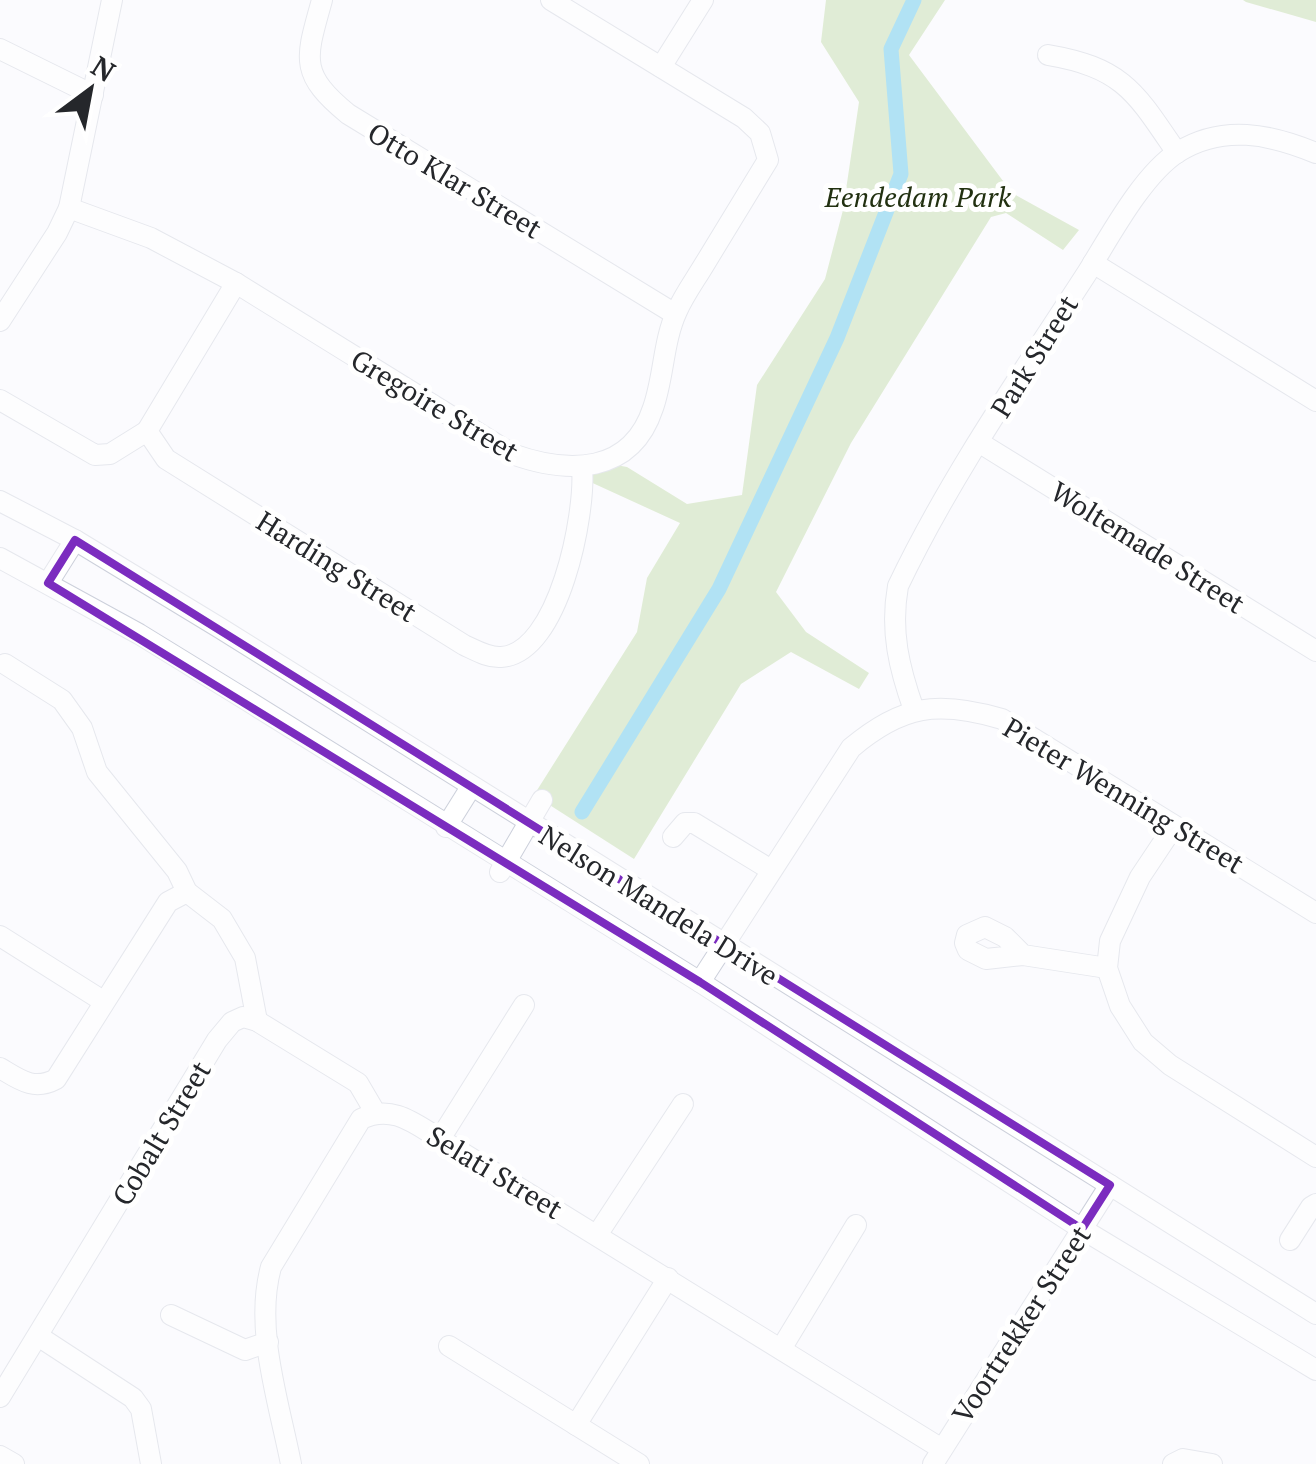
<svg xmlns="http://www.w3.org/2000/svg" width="1316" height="1464" font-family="'PT Serif',serif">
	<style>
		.green { fill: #bfdaa6 }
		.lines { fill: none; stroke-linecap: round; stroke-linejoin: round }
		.canal { stroke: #58c4e8; stroke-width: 15 }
		.minor-casing { stroke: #ccd0db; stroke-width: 22 }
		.minor { stroke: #fff; stroke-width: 20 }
		.marked { fill: none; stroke: #7b2cbf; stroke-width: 8; stroke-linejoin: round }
		.labels { text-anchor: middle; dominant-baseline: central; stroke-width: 10; stroke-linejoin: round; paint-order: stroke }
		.street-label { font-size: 28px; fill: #25272b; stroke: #fff }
		.park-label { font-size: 28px; font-style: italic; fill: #223111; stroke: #fff }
	</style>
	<rect width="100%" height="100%" fill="#fbfbfe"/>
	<g class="green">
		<path d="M826,0H945L909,55L1012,193L1079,230L1063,250L1006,213L991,217L851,443L776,592L806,632L869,673L859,689L791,652L741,684L634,859L534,795L637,632L647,578L680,523L586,480L594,461L627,467L687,504L742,495L757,385L825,279L843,210L859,102L821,42Z"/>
		<path d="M1243,0H1316V22L1246,2Z"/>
	</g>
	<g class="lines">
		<path class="canal" d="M582,812L719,589L837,338L901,174L891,49L914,0"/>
		<defs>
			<g id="minor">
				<path d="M322,0C306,58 298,73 348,114L675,314"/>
				<path d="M0,49L93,95"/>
				<path d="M1048,55C1124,68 1136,93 1177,153"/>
				<path d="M661,67L703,0"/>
				<path d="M69,208L151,238L236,283L512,454C568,474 631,475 653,408C664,377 663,341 677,311C684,295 695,280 704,265C725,230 747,195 768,160L760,133L744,118L551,0"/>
				<path d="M1093,263L1316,401"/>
				<path d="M236,283L147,431L166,459L464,645C475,650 488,658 501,657C559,654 586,513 582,468"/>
				<path d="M0,321L57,233L69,208L112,0"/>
				<path d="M0,400L95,455L110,454L147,431"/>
				<path d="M980,443L1316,651"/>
				<path d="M0,501L75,540L220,628L1316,1314"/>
				<path d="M0,558L139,634L248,701L700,982L1082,1229L1316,1370"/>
				<path d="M48,583L75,540"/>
				<path d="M5,664L62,700L82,728L97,772L177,871L187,892L222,919L245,958L257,1021"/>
				<path d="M914,710C899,668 890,631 898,586C950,477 1021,375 1087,273C1109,238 1142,175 1178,152C1223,124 1270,134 1316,153"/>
				<path d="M1174,826L1140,877L1110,941L1107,968L1120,1006L1143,1042L1170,1065L1316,1157"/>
				<path d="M446,827L471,787"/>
				<path d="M673,837L685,823H694L771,870"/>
				<path d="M500,872L542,800"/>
				<path d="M0,936L103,1001"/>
				<path d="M1023,955L1005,937L985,927L967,935L965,943L968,950L986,959L1023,955L1107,968"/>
				<path d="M700,982L851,748C902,705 938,700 1002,719L1316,913"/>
				<path d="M0,1068C20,1080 34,1091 56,1079L168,902L187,892"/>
				<path d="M440,1139L524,1005"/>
				<path d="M597,1235L683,1104"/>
				<path d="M1290,1240L1311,1207L1316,1204"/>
				<path d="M171,1315L245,1350L268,1342"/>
				<path d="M38,1336L133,1398L141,1409L151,1464"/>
				<path d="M449,1346L639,1464"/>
				<path d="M781,1349L856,1225"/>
				<path d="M0,1397L217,1040L232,1022L243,1017L257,1021L358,1083L375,1112"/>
				<path d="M576,1425L668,1278"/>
				<path d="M0,1456L14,1464"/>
				<path d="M291,1464C279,1402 254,1329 271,1267L361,1119C392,1104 414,1123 440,1139L942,1449"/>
				<path d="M933,1464L1110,1185"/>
				<path d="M1173,1464L1183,1459L1212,1464"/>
			</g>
		</defs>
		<use href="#minor" class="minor-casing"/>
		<use href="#minor" class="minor"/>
	</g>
	<path d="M0 0H1316V1464H0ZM75,540L1110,1185L1082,1229L700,982L48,583Z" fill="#fbfbfe" fill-opacity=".55" fill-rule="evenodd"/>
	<path class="marked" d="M75,540L1110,1185L1082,1229L700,982L48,583Z"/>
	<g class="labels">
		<g class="street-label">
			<text transform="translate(455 180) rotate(31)">Otto Klar Street</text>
			<text transform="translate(1034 356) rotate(-58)">Park Street</text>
			<text transform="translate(435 405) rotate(31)">Gregoire Street</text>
			<text transform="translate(1148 547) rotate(32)">Woltemade Street</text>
			<text transform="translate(337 566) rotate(32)">Harding Street</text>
			<text transform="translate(1124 795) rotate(31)">Pieter Wenning Street</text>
			<text transform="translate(659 905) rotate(32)">Nelson Mandela Drive</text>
			<text transform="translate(161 1133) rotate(-59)">Cobalt Street</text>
			<text transform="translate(495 1172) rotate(31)">Selati Street</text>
			<text transform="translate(1021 1324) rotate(-57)">Voortrekker Street</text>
		</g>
		<g class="park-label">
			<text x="918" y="196">Eendedam Park</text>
		</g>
	</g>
	<g transform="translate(90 90) rotate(32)" stroke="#ffffff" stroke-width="8" paint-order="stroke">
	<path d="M0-8L18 38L0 25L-18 38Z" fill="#25272b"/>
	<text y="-15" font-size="28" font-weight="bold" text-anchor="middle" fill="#25272b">N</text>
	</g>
</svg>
